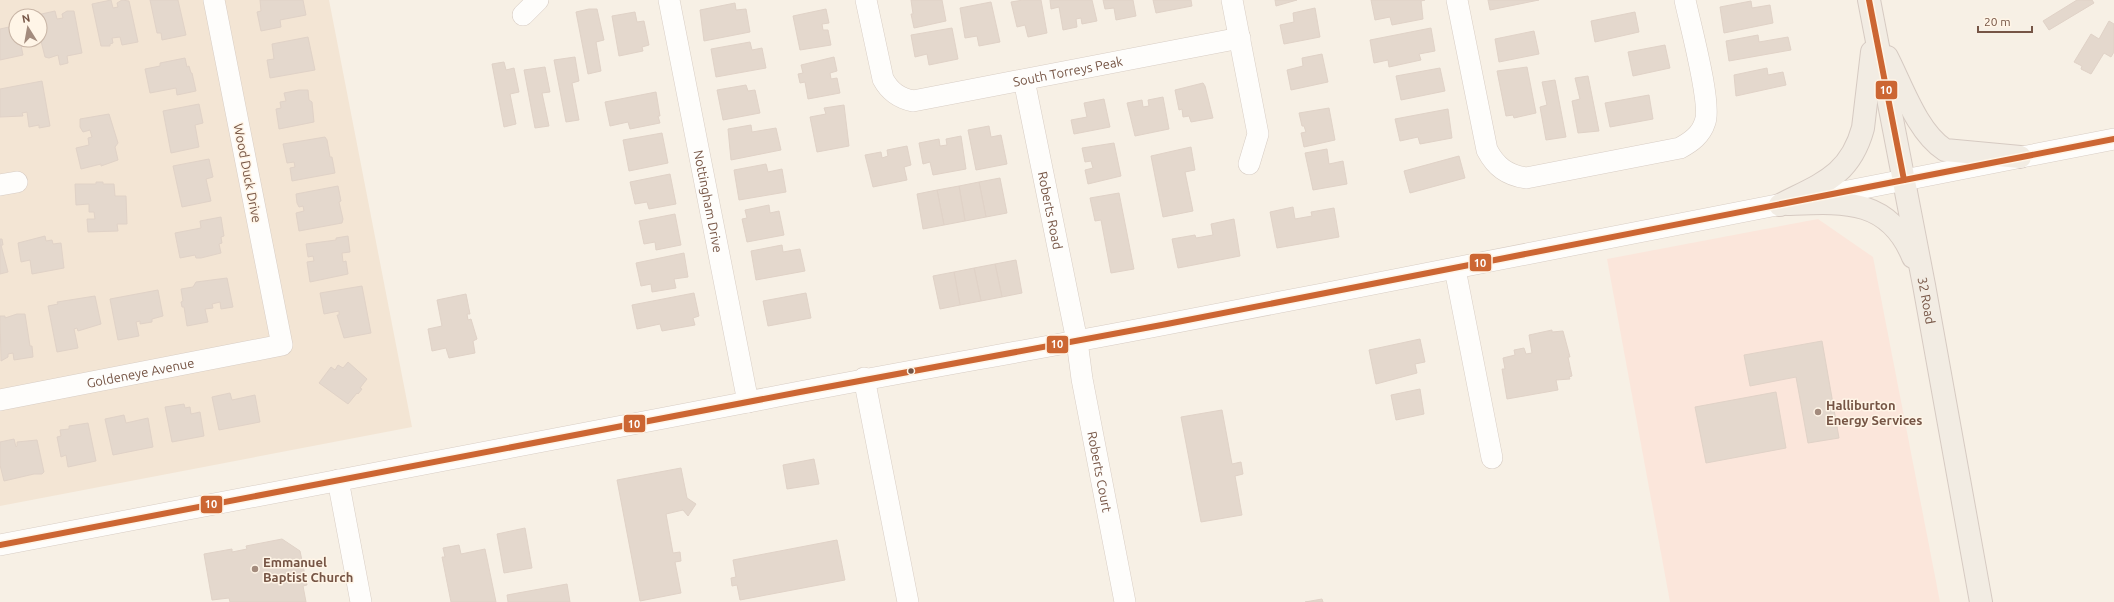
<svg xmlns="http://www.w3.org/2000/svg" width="2114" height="602" font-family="Ubuntu,sans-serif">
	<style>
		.residential { fill: #f3e5d4; fill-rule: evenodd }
		.commercial { fill: #fbe6db }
		.building { fill: #e4d8cd; stroke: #e0d2c7 }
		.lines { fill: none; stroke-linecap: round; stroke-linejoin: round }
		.minor-casing { stroke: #d8cdc4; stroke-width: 22 }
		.major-casing { stroke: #d6cac2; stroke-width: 24 }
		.minor { stroke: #fefdfb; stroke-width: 21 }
		.major { stroke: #f2ece3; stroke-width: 22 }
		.bus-1-casing { stroke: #fff5e7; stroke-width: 9 }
		.bus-1 { stroke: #c63; stroke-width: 6 }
		.bus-dot { fill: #765545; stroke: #fff5e7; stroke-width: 1.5 }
		.poi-dot { fill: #a38b7d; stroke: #fff5e7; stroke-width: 1.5 }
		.labels { text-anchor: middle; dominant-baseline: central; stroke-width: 3; stroke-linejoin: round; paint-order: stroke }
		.street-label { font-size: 13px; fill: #765545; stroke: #fff5e7 }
		.poi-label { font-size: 13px; font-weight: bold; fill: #765545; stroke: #fff5e7; text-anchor: start }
		.line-badge { stroke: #fff5e7; stroke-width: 1.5 }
		.badge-label { font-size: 11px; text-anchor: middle; font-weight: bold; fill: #fff }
	</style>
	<rect width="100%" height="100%" fill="#f7f0e5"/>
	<path class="residential" d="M0,0H329L412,427L0,506ZM16,16H40V40H16Z"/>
	<path class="commercial" d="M1818,219L1873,257L1940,602H1670L1607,259Z"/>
	<g class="building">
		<path d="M111,0L113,8L118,7L117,3L122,0L129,1L138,42L122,45L120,37L112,38L113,43L110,44V46H101L92,4Z"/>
		<path d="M150,0H178L186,35L162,40L161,33H157Z"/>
		<path d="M260,0H303L306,15L280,20L281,27L261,31L257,12L261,11Z"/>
		<path d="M911,0H942L946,21L914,28L911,14H913Z"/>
		<path d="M1023,0H1041L1047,33L1028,37L1025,25L1017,27L1011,2Z"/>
		<path d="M1050,0H1092L1097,21L1082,24L1081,18L1076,19L1077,27L1063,30L1059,7L1051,9Z"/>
		<path d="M1103,0H1133L1136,16L1116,20L1114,8L1105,9Z"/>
		<path d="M1153,0H1191L1192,6L1156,13Z"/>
		<path d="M1275,0H1297L1276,6Z"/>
		<path d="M1371,0H1425L1421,1L1423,19L1392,25L1390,17L1375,20Z"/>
		<path d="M1488,0H1539L1490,10Z"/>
		<path d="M2077,0H2092L2094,3L2049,30L2043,21Z"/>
		<path d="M1751,1L1752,8L1770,5L1773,23L1724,33L1720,7Z"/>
		<path d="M991,2L1000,42L979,46L977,36L965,38L960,8Z"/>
		<path d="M735,3L736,10L746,9L750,32L704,41L700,10Z"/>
		<path d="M1315,8L1320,37L1284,44L1280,25L1294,22L1293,13Z"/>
		<path d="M589,9H597L604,40L596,42L601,71L588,74L576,12Z"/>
		<path d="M826,9L829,23L822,24L823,30H828L831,45L800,50L793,16Z"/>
		<path d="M55,11L57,19L63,18L62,14L67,11H74L82,53L67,56L68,63L60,65L58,55L49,58L45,57L40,37V16L37,15Z"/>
		<path d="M635,12L637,22L644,21L649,45L642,47L643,51L619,56L612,16Z"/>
		<path d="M1635,12L1639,32L1595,42L1591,21Z"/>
		<path d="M2109,21L2114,24V52L2111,57L2104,53L2091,74L2081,69L2082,66L2074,62L2091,34L2099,39Z"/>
		<path d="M9,27H16V40H20L23,55L0,60V29Z"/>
		<path d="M952,28L958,59L929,65L927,54L915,57L911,35Z"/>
		<path d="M1431,28L1435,51L1419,54L1421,60L1389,67L1388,60L1374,63L1370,40Z"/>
		<path d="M1534,31L1539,54L1499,62L1495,39Z"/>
		<path d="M1758,35L1759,42L1788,37L1791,50L1729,61L1726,41Z"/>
		<path d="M308,37L315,70L270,78L267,60L274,59L272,44Z"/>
		<path d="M750,42L752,50L762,48L766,68L716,77L711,49Z"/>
		<path d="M1665,45L1670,68L1633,76L1628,52Z"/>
		<path d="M1322,54L1328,82L1291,90L1287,70L1303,66L1302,58Z"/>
		<path d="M575,57L579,81L572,83L579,120L566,122L554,60Z"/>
		<path d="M834,57L837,71L830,73L831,79L837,78L840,93L808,99L805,82L800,83L798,74L803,73L801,65Z"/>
		<path d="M185,58L187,67L189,66L191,73H192L196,91L177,95L176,88L150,93L145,69L160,66V63Z"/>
		<path d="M504,62L506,70L514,68L519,92L510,94L516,124L504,127L492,64Z"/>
		<path d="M545,67L550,92L542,93L549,126L535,128L524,70Z"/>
		<path d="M1527,67L1536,113L1514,118L1513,115L1506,116L1497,71Z"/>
		<path d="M1440,68L1445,91L1401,100L1396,76Z"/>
		<path d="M1767,68L1768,75L1783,72L1786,85L1736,96L1734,75Z"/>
		<path d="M1588,76L1599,131L1578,133L1572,101L1580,99L1575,78Z"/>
		<path d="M1555,80L1566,137L1546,140L1540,107L1547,105L1542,82Z"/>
		<path d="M42,81L50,126L39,128V125L29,127L27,112L22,113L23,116L0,117V89Z"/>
		<path d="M1203,83L1205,86L1213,118L1191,122L1189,116L1183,117L1182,109L1179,110L1175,90Z"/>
		<path d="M746,85L748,91L755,90L760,113L723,120L717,90Z"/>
		<path d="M299,90H308L309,100L312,102L314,122L279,129L276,109L281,108L280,102L286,101L284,93Z"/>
		<path d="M656,92L660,116H658L660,123L630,129L628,122L610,126L605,102Z"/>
		<path d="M1649,95L1653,119L1610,127L1605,103Z"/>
		<path d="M1163,97L1169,129L1135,136L1127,103L1142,100L1143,107L1149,106L1148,100Z"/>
		<path d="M1104,99L1110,127L1074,134L1071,120L1087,117L1084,103Z"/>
		<path d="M199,104L203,123L195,125L199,147L171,153L163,111Z"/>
		<path d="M844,105L849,146L817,152L810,117L826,114L824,108Z"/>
		<path d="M1329,108L1335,140L1304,147L1301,133L1306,132L1304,126H1302L1299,113Z"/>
		<path d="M1448,109L1452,138L1420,144L1418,137L1400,141L1395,119Z"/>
		<path d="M109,114L118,143L115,147L118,160L101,166V164L81,169L76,148L89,145L88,138L92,137L90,130L83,132L80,127V119Z"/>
		<path d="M751,125L752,132L776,128L781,150L731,160L728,129Z"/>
		<path d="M989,126L991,137L1001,135L1007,164L976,170L968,130Z"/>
		<path d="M662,133L668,163L629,171L623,140Z"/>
		<path d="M961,136L966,169L933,175L930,162L923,164L919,143L939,139L940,146L947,145L946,139Z"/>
		<path d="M325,137L327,140L330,157H332L335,173L292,181L290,168L295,167L294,162L287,163L283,144Z"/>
		<path d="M1114,143L1121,176L1088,184L1085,170L1093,168L1091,161L1085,162L1082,148Z"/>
		<path d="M907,146L911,165L904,167L907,180L873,187L865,155L881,152L882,158L888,156L887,150Z"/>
		<path d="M1191,147L1195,170L1185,172L1193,211L1163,217L1151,156Z"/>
		<path d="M1327,149L1329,164L1343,161L1347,184L1313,190L1305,153Z"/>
		<path d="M1459,156L1465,178L1410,193L1404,171Z"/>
		<path d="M209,159L213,177L206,179L211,201L182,207L173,166Z"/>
		<path d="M766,164L768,172L782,169L786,192L739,200L734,170Z"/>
		<path d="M670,174L676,204L649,209L647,202L635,204L630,182Z"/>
		<path d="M1000,178L1007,213L986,217L979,182Z"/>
		<path d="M96,182H103V184H114L115,196H126L127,224H117L118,231L88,232L87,219H95L94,212H89V204L76,205L75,184H96Z"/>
		<path d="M979,182L986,217L965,221L959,186Z"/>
		<path d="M338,186L341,201L339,202L343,219L342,223L299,231L296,213L304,211L303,206L299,207L297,203L296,194Z"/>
		<path d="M959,186L965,221L944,225L937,190Z"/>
		<path d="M937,190L944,225L923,229L917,194Z"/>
		<path d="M1119,193L1134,269L1111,273L1101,220L1095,221L1090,198Z"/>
		<path d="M769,205L770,213L779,211L784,235L747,242L742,219L747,218L745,210Z"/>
		<path d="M1293,207L1295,219L1312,216L1311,212L1334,208L1339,237L1277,248L1270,212Z"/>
		<path d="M675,214L681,245L656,250L655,242L644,244L639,221Z"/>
		<path d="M221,217L224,236L221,237L222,243L219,244L221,253L201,258H196L195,255L180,258L175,233L201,228L200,221Z"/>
		<path d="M1234,219L1240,256L1178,268L1172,239L1195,235L1196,238L1213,235L1211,224Z"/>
		<path d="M45,236L46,241L52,240L53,244L61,243L64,268L32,274L30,260L21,262L18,243Z"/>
		<path d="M348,236L350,252L342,253L343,262L346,261L348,274L310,282L307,262L314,261L313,256L308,257L306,244L336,240V238Z"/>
		<path d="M0,239H2L3,245H1L8,272L0,274Z"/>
		<path d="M782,245L783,252L800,249L805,271L756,280L751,251Z"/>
		<path d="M684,253L688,277L674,279L676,288L652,292L651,284L641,286L636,263Z"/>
		<path d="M1016,260L1022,293L1002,297L995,264Z"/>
		<path d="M995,264L1002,297L981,301L974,268Z"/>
		<path d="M974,268L981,301L960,305L954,272Z"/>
		<path d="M954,272L960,305L940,309L933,276Z"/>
		<path d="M227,278L233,307L221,309L220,302L212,304L213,308L205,309L208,322L187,326L184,307H182L181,302L183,301L181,289L193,287L196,282Z"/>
		<path d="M362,286L371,333L344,338L337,315H339V311L324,314L320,293Z"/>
		<path d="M158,290L163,316L152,319V322L140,324V321L136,322L139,336L118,340L110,299Z"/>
		<path d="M694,293L699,316L693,318L695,325L662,331L660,324L637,329L632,305Z"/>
		<path d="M806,293L811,318L768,326L763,301Z"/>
		<path d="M466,294L470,314H467L468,320L471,319L477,339L473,341L475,353L449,358L446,348L432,351L428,329L442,326L437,300Z"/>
		<path d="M95,296L101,324L78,331L77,328L74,329L78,348L57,352L48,306L58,304L57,302Z"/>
		<path d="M17,314H25L30,346H32L33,357L14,360L13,353L8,354V357L1,361L0,316H5V318Z"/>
		<path d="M1552,330V332L1563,331L1570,357H1568L1572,376L1569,377L1570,379L1556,380L1558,390L1507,399L1502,369H1505L1503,358L1515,355L1514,350L1524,348L1526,354L1532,353L1529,335Z"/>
		<path d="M1420,339L1425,362L1415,364L1417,373L1376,384L1369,350Z"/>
		<path d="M1822,341L1839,438L1808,443L1796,377L1750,386L1744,355Z"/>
		<path d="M348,362L367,379L360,388L362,389L358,394L357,393L348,404L319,383L331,367L335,370L338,365L343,368Z"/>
		<path d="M1420,389L1424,414L1396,420L1391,395Z"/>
		<path d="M1776,392L1786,448L1706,463L1695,407Z"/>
		<path d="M230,393L232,400L255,395L260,422L219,430L212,397Z"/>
		<path d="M184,404L185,408L190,407L191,414L200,412L204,436L172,442L165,407Z"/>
		<path d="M1222,410L1232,464L1241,462L1243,474L1235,476L1242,515L1201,522L1181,417Z"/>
		<path d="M124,415L126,423L148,418L153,447L113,455L105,419Z"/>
		<path d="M88,423L96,461L68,467L66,455L61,457L57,437L61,436L60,430L69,429V426Z"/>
		<path d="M14,439L16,447L17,446V442L37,440L44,472L42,474H34L4,481L0,465V442Z"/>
		<path d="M814,459L819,484L787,489L783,465Z"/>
		<path d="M681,468L687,498L696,504L688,516L683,510L666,514L673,553L680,552L681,561L675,562L681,593L640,601L617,480Z"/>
		<path d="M525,528L532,568L504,573L497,534Z"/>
		<path d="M282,539L300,551L307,585L303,586L306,602H230L229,598L212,600L204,554L232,549V552L247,549L246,546Z"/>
		<path d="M837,540L845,580L740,600L737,585L732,586L731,578L736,577L733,560Z"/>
		<path d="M459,545L461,554L485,549L496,602H451L442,557H445L443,548Z"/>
		<path d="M567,584L570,602H508L507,595Z"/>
		<path d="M1322,599L1323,602H1305Z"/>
	</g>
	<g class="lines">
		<defs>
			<g id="minor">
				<path id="s1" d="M669,0L748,402"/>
				<path id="s2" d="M866,0L883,79C890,92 899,98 913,101L1240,38"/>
				<path d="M1232,0L1258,134L1249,164"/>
				<path d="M1457,0L1487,150C1496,167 1507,175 1526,178L1680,148C1691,142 1701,135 1705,122C1712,104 1690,24 1685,0"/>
				<path d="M523,15L538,0"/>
				<path id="s3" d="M1024,80L1077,341L1082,379L1125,602"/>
				<path d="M0,185L17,182"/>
				<path d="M1455,269L1492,458"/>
				<path d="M864,378L908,602"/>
				<path id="s4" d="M0,400L282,345L214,0"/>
				<path d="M338,480L361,602"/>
				<path d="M0,545L748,402C888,374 1028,351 1167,324C1483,263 1799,201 2114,139"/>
			</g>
			<g id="major">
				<path id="s5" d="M1869,0L1924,285L1981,602"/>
				<path d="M1887,57C1902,86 1917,132 1945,150L2020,157"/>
				<path d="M1787,204C1841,202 1889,197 1913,257"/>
				<path d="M1780,205C1821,184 1850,176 1863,128L1872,52"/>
			</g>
		</defs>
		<use href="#minor" class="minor-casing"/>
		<use href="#major" class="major-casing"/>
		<use href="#minor" class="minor"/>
		<use href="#major" class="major"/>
		<defs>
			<g id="bus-1">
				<path d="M1869,0L1904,180"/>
				<path d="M0,545L800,392L1167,324L2114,139"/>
			</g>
		</defs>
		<use href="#bus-1" class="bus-1-casing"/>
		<use href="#bus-1" class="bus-1"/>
	</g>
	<circle class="bus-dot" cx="911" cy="371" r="3.5"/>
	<g class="poi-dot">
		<circle cx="1818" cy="412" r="4"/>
		<circle cx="255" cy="569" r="4"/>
	</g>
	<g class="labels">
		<g class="street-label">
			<text stroke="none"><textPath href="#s2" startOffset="277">South Torreys Peak</textPath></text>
			<text transform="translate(248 173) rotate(79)">Wood Duck Drive</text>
			<text stroke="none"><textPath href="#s1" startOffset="205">Nottingham Drive</textPath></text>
			<text stroke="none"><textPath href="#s3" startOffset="133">Roberts Road</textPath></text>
			<text stroke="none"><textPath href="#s5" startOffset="306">32 Road</textPath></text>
			<text stroke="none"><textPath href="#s4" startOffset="143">Goldeneye Avenue</textPath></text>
			<text stroke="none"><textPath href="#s3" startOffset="399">Roberts Court</textPath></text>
		</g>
		<g class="poi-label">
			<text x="1826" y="405">Halliburton<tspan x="1826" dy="15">Energy Services</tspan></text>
			<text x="263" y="562">Emmanuel<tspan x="263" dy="15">Baptist Church</tspan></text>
		</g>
	</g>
	<g class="line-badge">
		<rect x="1875" y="80" width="23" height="20" rx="4" fill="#c63"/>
		<rect x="1469" y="253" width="23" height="19" rx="4" fill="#c63"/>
		<rect x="1046" y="335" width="23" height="19" rx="4" fill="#c63"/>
		<rect x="623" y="414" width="23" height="19" rx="4" fill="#c63"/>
		<rect x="200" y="495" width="23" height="19" rx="4" fill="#c63"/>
	</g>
	<g class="badge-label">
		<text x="1886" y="94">10</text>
		<text x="1480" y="267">10</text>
		<text x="1057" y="348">10</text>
		<text x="634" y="428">10</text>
		<text x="211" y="508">10</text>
	</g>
	<g transform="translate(28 28) rotate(349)"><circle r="19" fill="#fff5e7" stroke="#c8b5a6"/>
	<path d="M0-3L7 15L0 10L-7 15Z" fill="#a38b7d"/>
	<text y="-6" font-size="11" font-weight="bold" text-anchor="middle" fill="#765545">N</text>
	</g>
	<path d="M1978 26v6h54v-6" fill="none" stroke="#765545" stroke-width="2"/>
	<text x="1984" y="26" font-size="12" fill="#765545" stroke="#fff5e7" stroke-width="3" paint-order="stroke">20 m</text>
</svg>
